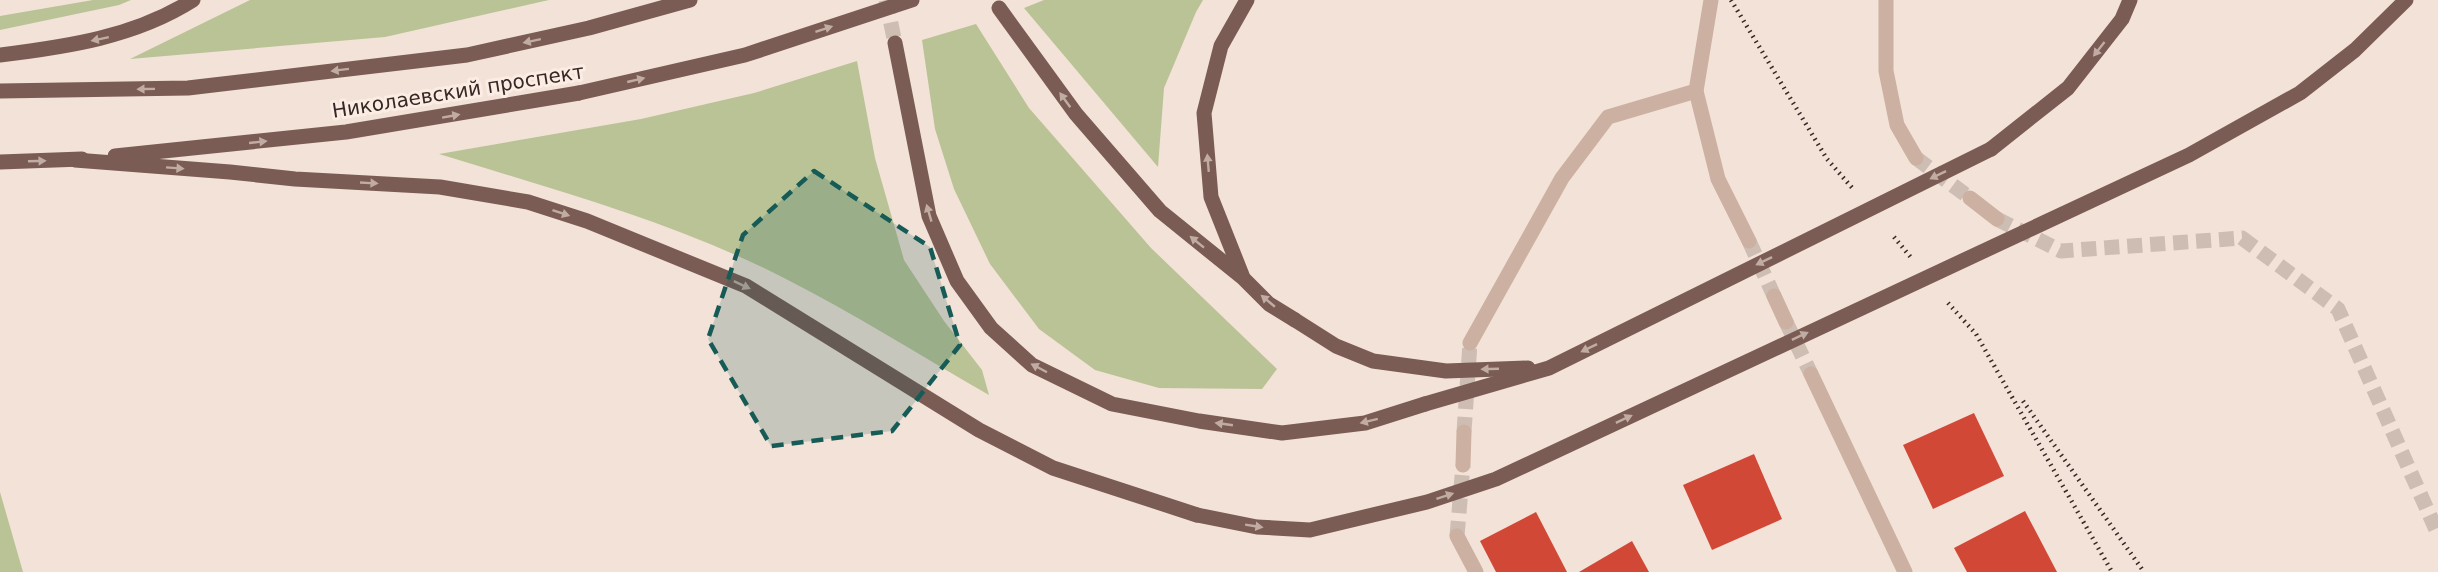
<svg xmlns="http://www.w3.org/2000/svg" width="2438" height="572" font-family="'DejaVu Sans',sans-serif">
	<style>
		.green { fill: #bac396 }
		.building { fill: #d14837 }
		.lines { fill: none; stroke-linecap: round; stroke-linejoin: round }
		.minor-tunnel { stroke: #cdbdb3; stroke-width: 15; stroke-dasharray: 15 8; stroke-linecap: butt }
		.major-tunnel { stroke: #cdbdb3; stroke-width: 15; stroke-dasharray: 15 8; stroke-linecap: butt }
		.minor { stroke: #ccb0a2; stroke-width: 15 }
		.major { stroke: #7a5c54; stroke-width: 15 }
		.rail { stroke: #362825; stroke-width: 4.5; stroke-dasharray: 1.5 4.5; stroke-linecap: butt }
		.major-bridge { stroke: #7a5c54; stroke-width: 15 }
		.oneway { fill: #c1aca3 }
		.marked { fill: #175b57; fill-opacity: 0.2; stroke: #175b57; stroke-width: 4.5; stroke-dasharray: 12 8; stroke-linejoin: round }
		.labels { text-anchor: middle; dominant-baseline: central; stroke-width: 6; stroke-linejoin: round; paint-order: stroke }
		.street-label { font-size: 20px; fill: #362825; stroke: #fbede3 }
	</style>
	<rect width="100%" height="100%" fill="#f3e2d7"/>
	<g class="green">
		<path d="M93,0H131L119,5L0,30V16Z"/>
		<path d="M250,0H549L385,37L130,59Z"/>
		<path d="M1044,0H1203L1196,12L1164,88L1158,167L1024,8Z"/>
		<path d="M976,24L1029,108L1151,248L1277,369L1262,389L1159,388L1095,370L1039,329L990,264L954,189L935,129L922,40Z"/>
		<path d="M857,61L875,158L904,260L944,321L982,370L989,395C921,356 853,313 784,278C675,222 555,190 439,154L641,119L754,93Z"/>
		<path d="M0,492L23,572H0Z"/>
	</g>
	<g class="building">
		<path d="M1974,413L2004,476L1933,509L1903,445Z"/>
		<path d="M1754,454L1782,519L1712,550L1683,485Z"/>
		<path d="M2025,511L2057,572H1967L1954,548Z"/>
		<path d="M1536,512L1567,572H1496L1480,541Z"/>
		<path d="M1632,541L1649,572H1579Z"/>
	</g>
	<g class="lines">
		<g class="minor-tunnel">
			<path d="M1916,158L1970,198"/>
			<path d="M1997,219L2061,251L2242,238L2338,309L2438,534"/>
			<path d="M1749,241L1774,296"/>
			<path d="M1786,322L1811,374"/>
			<path d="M1464,432L1470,343"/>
			<path d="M1457,536L1463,465"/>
		</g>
		<path class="major-tunnel" d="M886,0L895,43"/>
		<g class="minor">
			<path d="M1886,0V71L1897,125L1916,158"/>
			<path d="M1696,91L1718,179L1749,241"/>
			<path d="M1970,198L1997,219"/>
			<path d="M1774,296L1786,322"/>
			<path d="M1470,343L1562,178L1608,117L1696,91L1711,0"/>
			<path d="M1811,374L1905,572"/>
			<path d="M1463,465L1464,432"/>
			<path d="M1457,536L1476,572"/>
		</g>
		<g class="major">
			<path d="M999,8L1076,114L1160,211L1243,278L1269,304L1295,320"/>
			<path d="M895,43L929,216L957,281L991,328L1032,365L1112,404L1199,421L1282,433L1365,423L1425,404"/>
			<path d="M0,55C66,47 135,37 193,0"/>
			<path d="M0,91L188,88L467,55L589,28L690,0"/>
			<path d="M1991,149L2068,88L2122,19L2130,0"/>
			<path d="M115,156L346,132L579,93"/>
			<path d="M75,160L230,172L295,179L440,187L528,202L587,221L746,286L979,430L1053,468L1197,515"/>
			<path d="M0,162L82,159"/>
			<path d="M1242,275L1211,197L1204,113L1221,46L1247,0"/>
		</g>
		<g class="rail">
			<path d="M1731,0L1827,159L1854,190"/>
			<path d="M1894,237L1913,260"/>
			<path d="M1948,303L1976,334L2112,572"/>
			<path d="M2023,401L2144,572"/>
		</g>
		<g class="major-bridge">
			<path d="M579,93L745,55L912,0"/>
			<path d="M1295,320L1336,346L1373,361L1446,371L1528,368"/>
			<path d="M1425,404L1549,368L1991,149"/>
			<path d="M1197,515L1257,527L1310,530L1427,502L1496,479L2189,155L2300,93L2355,50L2406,0"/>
		</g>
	</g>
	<defs><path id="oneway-solid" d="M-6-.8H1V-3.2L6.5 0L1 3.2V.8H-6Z" transform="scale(1.5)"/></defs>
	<g class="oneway">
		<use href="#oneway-solid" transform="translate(824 29) rotate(-18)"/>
		<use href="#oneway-solid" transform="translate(100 39) rotate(168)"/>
		<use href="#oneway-solid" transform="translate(532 41) rotate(168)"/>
		<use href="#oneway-solid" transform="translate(2099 49) rotate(128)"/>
		<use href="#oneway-solid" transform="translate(340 70) rotate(173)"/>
		<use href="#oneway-solid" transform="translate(636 80) rotate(-13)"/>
		<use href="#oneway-solid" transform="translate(146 89) rotate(179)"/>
		<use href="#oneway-solid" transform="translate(1065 100) rotate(-126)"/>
		<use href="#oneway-solid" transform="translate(451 116) rotate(-10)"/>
		<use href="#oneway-solid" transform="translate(258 142) rotate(-6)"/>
		<use href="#oneway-solid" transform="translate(37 161) rotate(-2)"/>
		<use href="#oneway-solid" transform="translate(1208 163) rotate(-95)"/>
		<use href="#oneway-solid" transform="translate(175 168) rotate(4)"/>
		<use href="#oneway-solid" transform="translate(1938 175) rotate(154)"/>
		<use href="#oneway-solid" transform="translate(369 183) rotate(3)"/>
		<use href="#oneway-solid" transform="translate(561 213) rotate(18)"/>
		<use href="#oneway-solid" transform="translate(929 213) rotate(-106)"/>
		<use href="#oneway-solid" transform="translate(1197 242) rotate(-141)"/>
		<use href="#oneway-solid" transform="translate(1764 261) rotate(154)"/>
		<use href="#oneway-solid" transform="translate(742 285) rotate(25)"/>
		<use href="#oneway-solid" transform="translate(1268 301) rotate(-140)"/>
		<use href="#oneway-solid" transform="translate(1800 336) rotate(-25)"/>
		<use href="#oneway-solid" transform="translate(1589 348) rotate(154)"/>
		<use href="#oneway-solid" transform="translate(1039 368) rotate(-152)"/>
		<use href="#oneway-solid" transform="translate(1490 369) rotate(178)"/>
		<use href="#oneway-solid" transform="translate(1624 419) rotate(-25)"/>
		<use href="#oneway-solid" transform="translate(1369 421) rotate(166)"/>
		<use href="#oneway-solid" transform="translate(1224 424) rotate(-172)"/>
		<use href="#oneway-solid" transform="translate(1445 496) rotate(-18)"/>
		<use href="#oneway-solid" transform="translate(1254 526) rotate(9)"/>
	</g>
	<path class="marked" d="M814,171L930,247L960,345L892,431L771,446L708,339L743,235Z"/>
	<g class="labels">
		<g class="street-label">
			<text transform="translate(458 91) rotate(-9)">Николаевский проспект</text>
		</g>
	</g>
</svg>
